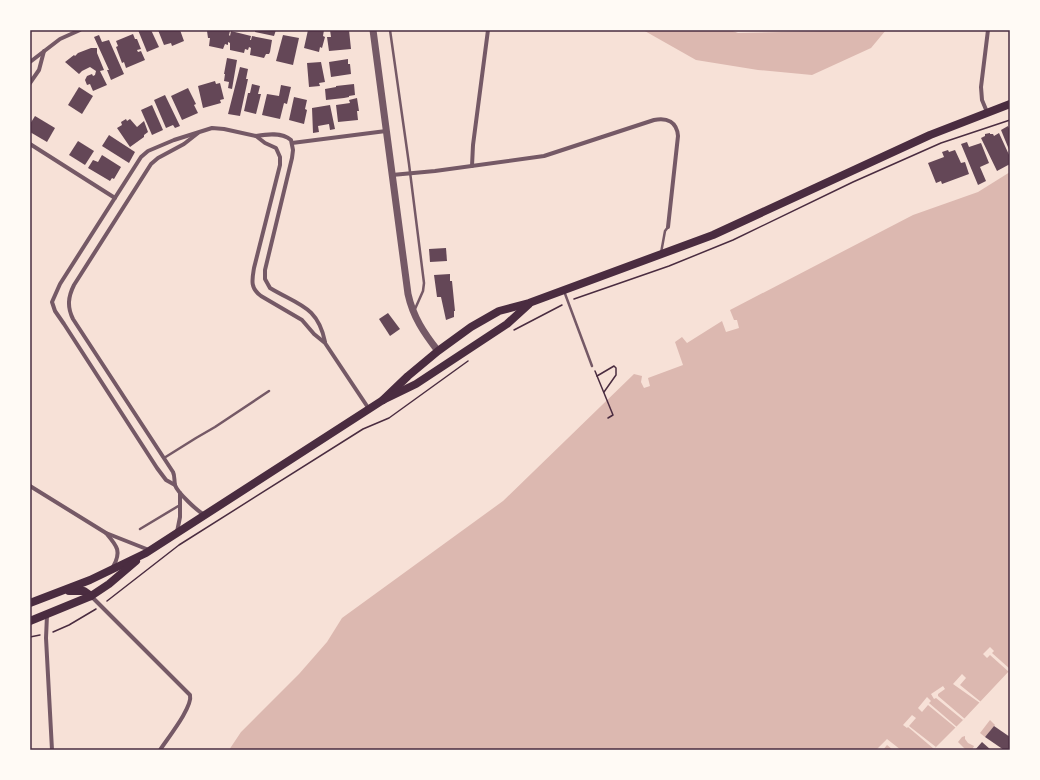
<svg xmlns="http://www.w3.org/2000/svg" width="1040" height="780" font-family="Cabin,sans-serif">
	<style>
		.water { fill: #dcb8b0 }
		.pier { fill: #f7e1d7 }
		.building { fill: #644757 }
		.lines { fill: none; stroke-linecap: round; stroke-linejoin: round }
		.path { stroke: #4a2c40; stroke-width: 1.5 }
		.service { stroke: #755966; stroke-width: 2.5 }
		.minor { stroke: #755966; stroke-width: 4 }
		.tertiary { stroke: #755966; stroke-width: 7 }
		.primary { stroke: #4a2c40; stroke-width: 8 }
		.neatline { fill: none; stroke: #4a2c40; stroke-width: 1.5 }
	</style>
	<rect width="100%" height="100%" fill="#f7e1d7"/>
	<g class="water">
		<path d="M643,30H730L738,33L822,31L824,30H886L871,48L812,75L758,70L696,60Z"/>
		<path d="M1010,172V670L963,720L933,750H229L241,732L299,674L327,642L342,618L503,501L634,374L642,376L641,382L644,388L650,386L648,378L683,365L675,342L682,337L687,343L722,321L726,332L739,328L737,320H734L730,310L913,215L978,192Z"/>
		<path d="M990,720L995,725L985,737L980,733Z"/>
		<path d="M965,736V739L968,743L974,746L972,750H966L958,742L962,737Z"/>
	</g>
	<g class="pier">
		<path d="M990,647L994,651L992,653L1010,669L1009,672L990,655L987,658L983,654Z"/>
		<path d="M962,674L966,678L960,685L981,702L980,703L953,684Z"/>
		<path d="M943,686L945,689L938,694V696L965,719L963,720L936,698L934,699L931,694Z"/>
		<path d="M927,697L931,701L929,703L957,727L956,728L928,705L922,712L918,708Z"/>
		<path d="M912,715L916,718L909,726L936,747L934,749L908,727L907,728L903,725Z"/>
		<path d="M887,739L901,750H893L887,745L883,750H876Z"/>
	</g>
	<g class="building">
		<path d="M138,30H151L159,47L147,52Z"/>
		<path d="M158,30H180L184,41L172,46L171,43L164,45Z"/>
		<path d="M210,30L230,31L229,35L230,36L231,31L251,36L250,40H251L252,36L272,40L270,52L269,54H266L264,58L250,55L251,48L249,47L248,50L245,49L244,53L230,50V43L228,42V45L225,44L223,49L209,46L210,38H208L207,31H210Z"/>
		<path d="M255,30H276L274,36L255,32Z"/>
		<path d="M308,30H324L323,36L325,37L322,48L320,47L319,52L304,48Z"/>
		<path d="M330,30H349L351,49L329,51L327,37H331Z"/>
		<path d="M133,34L135,39H137L141,49L137,50L138,52L141,51L145,60L126,68L124,62L122,63L116,47L118,46L116,41Z"/>
		<path d="M99,35L102,42L109,40L124,74L111,80L107,70H109L94,37Z"/>
		<path d="M283,35L299,38L293,65L276,61Z"/>
		<path d="M91,48H97V53L104,70L100,71L107,85L93,91L90,84L87,85L85,80L87,76L92,74L93,76L95,75L96,71L90,67L82,71L79,74L65,62L74,55L75,56L78,53Z"/>
		<path d="M227,58L237,60L232,89L228,88L229,82L224,81L225,74H224Z"/>
		<path d="M348,59V64H350L351,74L331,77L329,62Z"/>
		<path d="M321,62L325,82L319,83L320,86L309,87L307,63Z"/>
		<path d="M240,67L248,69L246,79H248L240,116L228,114Z"/>
		<path d="M215,81L216,84L220,83L224,99L220,100L221,103L203,108L198,86Z"/>
		<path d="M252,84L260,86L258,94H261L256,114L244,111L248,93H250Z"/>
		<path d="M354,84L355,95L349,96V97L344,98L326,100L325,89L336,87V86Z"/>
		<path d="M281,85L291,87L287,104L284,103L280,119L262,115L267,94L279,96Z"/>
		<path d="M79,87L93,96L82,114L68,105Z"/>
		<path d="M188,88L196,104L194,105L198,113L182,120L171,96Z"/>
		<path d="M165,95L180,126L175,128L173,125L166,128L154,100Z"/>
		<path d="M294,97L307,100L305,109L307,110L304,124L289,120Z"/>
		<path d="M357,98L359,111H357L358,120L338,122L336,105L350,103L349,100Z"/>
		<path d="M152,105L163,130L152,135L141,110Z"/>
		<path d="M330,105L335,129L330,130L329,124L318,126L319,132L313,133L312,108Z"/>
		<path d="M35,116L55,128L47,142L30,132V124Z"/>
		<path d="M126,119L127,121L130,119L137,127L144,121L148,132L144,135V137L130,147L117,128L122,125L121,122Z"/>
		<path d="M1008,126L1010,131V152L1001,130Z"/>
		<path d="M990,133V134H993L994,136L999,133L1010,157V164L997,171L981,138L985,136V134Z"/>
		<path d="M109,135L135,152L129,163L102,146Z"/>
		<path d="M78,141L94,151L85,165L69,155Z"/>
		<path d="M967,142L969,147L981,143L989,163L980,167L986,181L978,185L961,144Z"/>
		<path d="M948,150L949,152L955,150L961,163L965,162L969,174L942,184L941,181L936,183L928,163L944,157L942,152Z"/>
		<path d="M102,155L121,167L114,179L112,178L110,181L88,168L93,160L98,162Z"/>
		<path d="M446,248L447,261L430,262L429,249Z"/>
		<path d="M450,274V281H452L455,311H454V317L446,320L441,297H437L434,275Z"/>
		<path d="M388,313L400,329L390,336L379,319Z"/>
		<path d="M994,726L1010,737V750H1004L985,737Z"/>
		<path d="M982,742L991,750H975Z"/>
	</g>
	<g class="lines">
		<g class="path">
			<path d="M574,299L669,266L733,240L853,182L941,143L1010,120"/>
			<path d="M514,330L562,305"/>
			<path d="M595,371L613,415L608,418"/>
			<path d="M597,376L614,366L616,368V375L604,392"/>
			<path d="M107,601L179,545L363,429L389,418L468,361"/>
			<path d="M53,632L69,625L96,609"/>
			<path d="M30,637L40,635"/>
		</g>
		<g class="service">
			<path d="M390,30L409,164L424,283L423,291L415,309"/>
			<path d="M661,253L665,231L668,227"/>
			<path d="M564,291L592,366"/>
			<path d="M164,458L196,438L215,427L269,391"/>
			<path d="M140,529L180,505"/>
		</g>
		<g class="minor">
			<path d="M30,62L60,39L80,30"/>
			<path d="M30,83L39,70L44,51"/>
			<path d="M987,112L982,100L981,87L988,30"/>
			<path d="M198,133L184,144L158,158L151,164L74,285C68,297 67,307 73,319L173,472C175,476 174,480 175,485C177,492 198,512 205,515"/>
			<path d="M256,136C267,134 282,132 291,140L293,150L292,158L265,270V279L270,288C298,305 318,306 325,342"/>
			<path d="M292,143L386,131"/>
			<path d="M30,144L115,198"/>
			<path d="M472,166L473,145L488,30"/>
			<path d="M392,175L435,171L544,156L654,120C667,117 677,122 678,136L668,227"/>
			<path d="M175,485L166,480L157,468L64,324L55,311L52,302L60,284L141,157L148,151L174,140L212,128L224,129L256,136L265,143L276,148L280,157V165L254,268C252,280 250,288 261,296L302,320L314,334L325,343L369,409"/>
			<path d="M30,486L106,533L149,550"/>
			<path d="M177,532L180,517V493"/>
			<path d="M106,533C117,546 122,551 113,567"/>
			<path d="M91,596L190,695C193,707 167,739 160,750"/>
			<path d="M47,615L46,638L52,750"/>
		</g>
		<path class="tertiary" d="M373,30L408,294C413,317 424,333 438,351"/>
		<g class="primary">
			<path d="M383,400L408,376L438,351L471,327L499,311L529,303L713,235L930,135L1010,104"/>
			<path d="M69,591H84L91,596"/>
			<path d="M30,603L90,580L146,553L383,400L416,384L507,324L529,304"/>
			<path d="M30,621L91,596L109,584L136,561"/>
		</g>
	</g>
	<rect width="1040" height="780" fill="none" stroke="#fffaf5" stroke-width="62"/>
	<rect x="31" y="31" width="978" height="718" class="neatline"/>
</svg>
